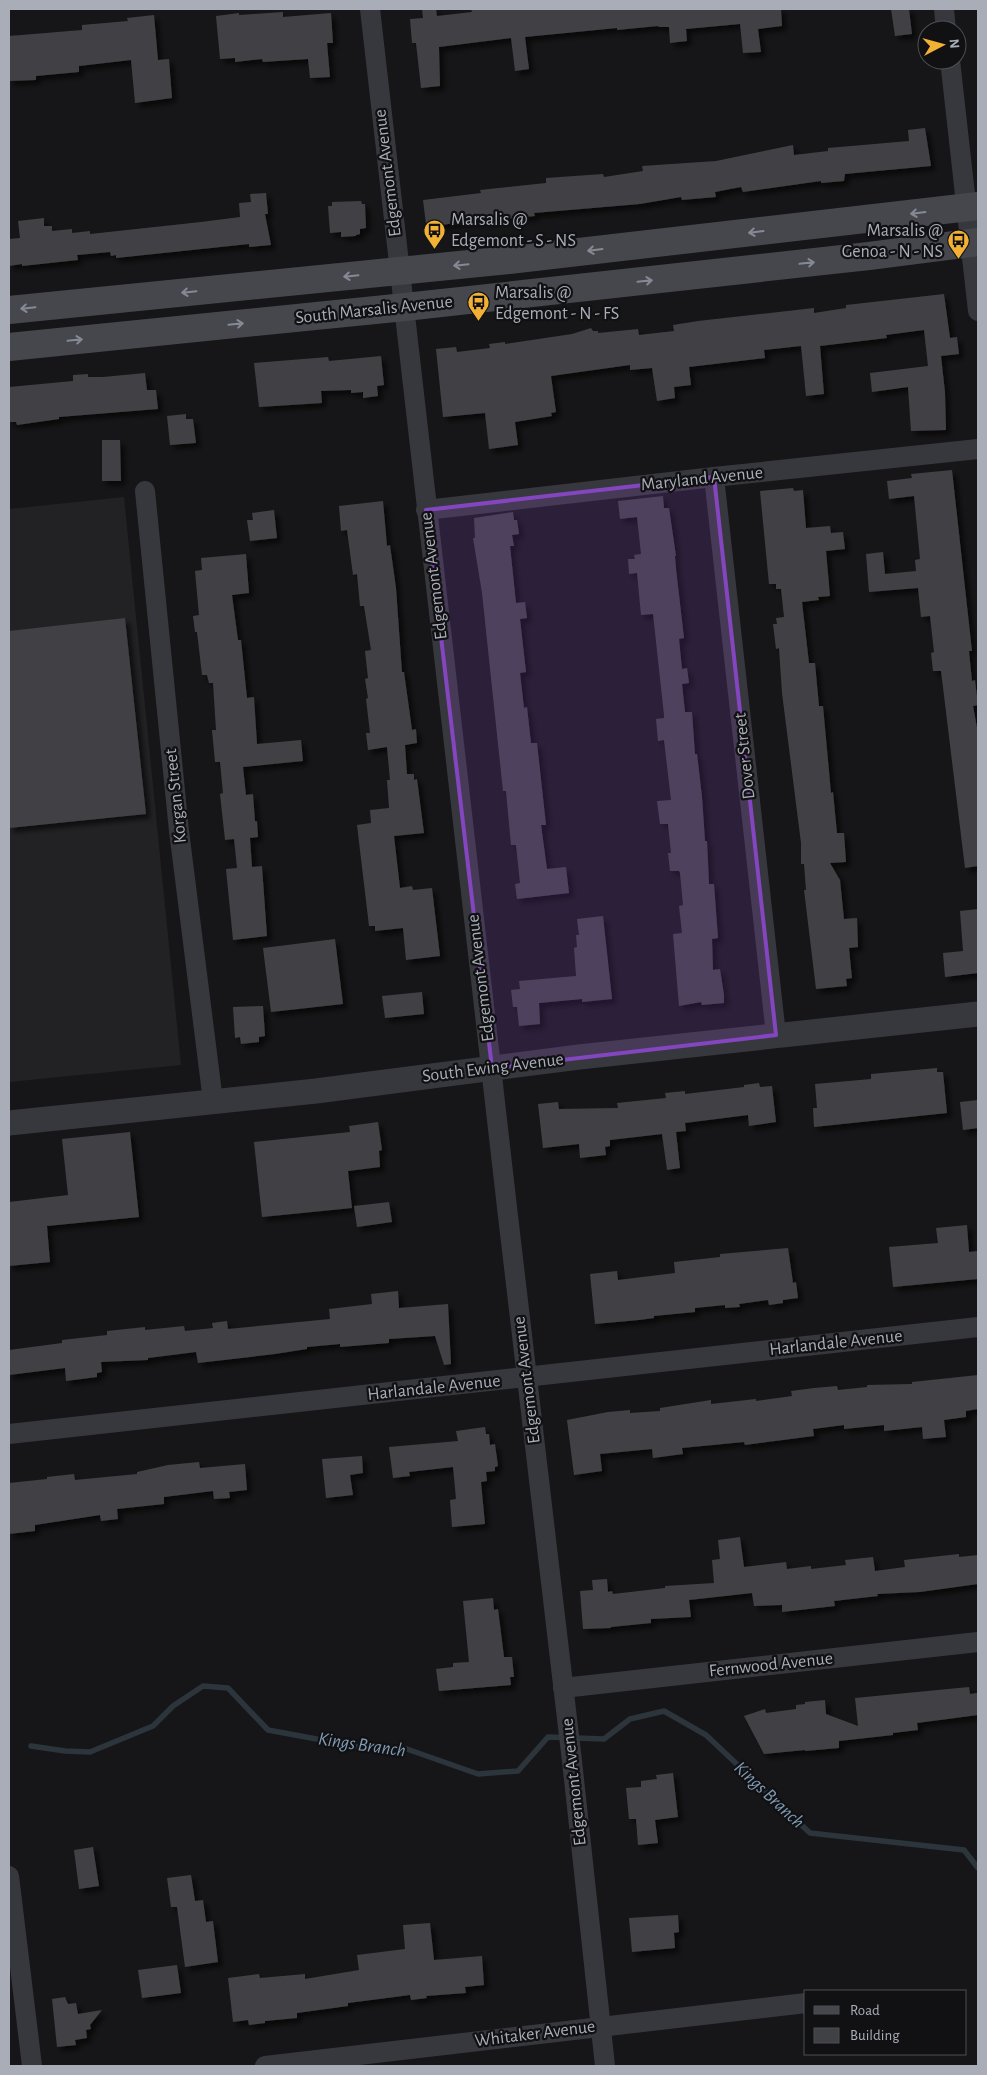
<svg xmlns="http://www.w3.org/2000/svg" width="987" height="2075" font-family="'Alegreya Sans',sans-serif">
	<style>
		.built { fill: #222225 }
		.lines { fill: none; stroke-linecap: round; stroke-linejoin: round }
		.stream { stroke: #2c353c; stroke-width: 5.5 }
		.building { fill: #404145; filter: url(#shadow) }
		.minor { stroke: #37383d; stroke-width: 20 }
		.tertiary { stroke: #37383d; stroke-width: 25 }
		.secondary { stroke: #45474d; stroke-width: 28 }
		.oneway { stroke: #858993 }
		.marked { fill: #8446be; fill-opacity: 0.2; stroke: #8446be; stroke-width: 4; stroke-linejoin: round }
		.labels { text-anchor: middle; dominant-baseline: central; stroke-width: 4.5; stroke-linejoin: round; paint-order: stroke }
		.street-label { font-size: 18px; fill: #a8adb8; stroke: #111113 }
		.poi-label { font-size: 18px; fill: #a8adb8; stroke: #111113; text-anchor: start }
		.water-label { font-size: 19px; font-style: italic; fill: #7f9bb3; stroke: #111113 }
	</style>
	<defs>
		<filter id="shadow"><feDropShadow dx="4.5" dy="4.5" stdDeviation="2.5" flood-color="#0009"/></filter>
	</defs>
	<rect width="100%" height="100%" fill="#161618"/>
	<path class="built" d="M124,497L181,1065L9,1082V509Z"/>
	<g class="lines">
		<path class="stream" d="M31,1746L65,1751L90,1752L153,1726L173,1706L203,1686L228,1688L268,1730L365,1748H404L478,1774L518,1771L548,1737L604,1739L630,1719L664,1711L706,1735L810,1833L964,1850L978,1868"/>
	</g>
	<g class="building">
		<path d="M422,9H436L437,16L472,12L471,9H781L782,26L758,29L761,52L743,53L740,24L686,29L687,41L670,43L669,27H659L658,26L617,30V28L525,37L529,69L515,71L511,38L439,47L440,86L421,88L416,43H412L410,19L423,18Z"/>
		<path d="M891,9H909L912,34L895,36Z"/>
		<path d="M283,12V17L331,13L333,43H327L330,77L310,78L308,59L263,62L262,59L235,62V58L220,59L216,16L239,13V15Z"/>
		<path d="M154,15L158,60L169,59L172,98L135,103L131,60L79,66V72L36,76V80L9,81V36L82,30V25L128,21L127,18Z"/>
		<path d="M925,128L931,166L845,174L844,181L821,183V181L743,192L741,187L715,192L716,197L682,200L681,197L640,204L534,213L535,216L484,221L483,219L435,226L434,223L426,224L423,200L481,193L480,190L546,183V178L603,174L604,177L643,171L642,166L716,161L793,145L794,155L828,151V148L909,141L908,130Z"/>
		<path d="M266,193L268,214H265L271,245L249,247V244L116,258V255L111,256L110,252L77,255L78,260L22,266V264L9,266V239L20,238L18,221L44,218V226H52V231L72,229V233L90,231V234L201,222L240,217L239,203L251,202L250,194Z"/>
		<path d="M361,201L362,204H365L366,228L360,229V234L356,235V236L341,237V232L330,233L328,206H332V202Z"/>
		<path d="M944,294L950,338L957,337L959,354L941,356L945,392L946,430L911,431L908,387L872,392L870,373L928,366L924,330L886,335L887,338L820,346L824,394L806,396L801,346L764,350L765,358L689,367L691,385L674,387L675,398L657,401L652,368L630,370V365L551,376L556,412L551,413L552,416L515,422L518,445L489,449L485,413L443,417L436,349L456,347L457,352L490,348L489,344L505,342V344L572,334L591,328L593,331H598V333L638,329L639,335L674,331L673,325L698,321L805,309L814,308V313L846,308V305Z"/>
		<path d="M381,356L384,385L377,386L378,396L363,398V392L351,393V390L321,391L322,403L259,407L254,363L328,357L329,361Z"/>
		<path d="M145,373L147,390H156L158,409L59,417V419L17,425L16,422H9V387L73,381V375L88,374V377H103Z"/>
		<path d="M186,414V419H193L196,443L170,445L167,416Z"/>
		<path d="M102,440H120L121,481H102Z"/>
		<path d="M952,470L972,651H969L972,681L975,680L978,705L973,706L978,733V866L965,868L941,671H933L931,653L934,652L930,616L921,617L918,588L869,592L866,554L883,552L885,574L916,571L915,560L920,559L914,496L889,499L887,481L912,478L911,474Z"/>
		<path d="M793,488L794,491L803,490L806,528L830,526L831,533L843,532L845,549L826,551L830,596L818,597L819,600L802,602L809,663H815L819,706H823L831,793L833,792L837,833H844L846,862L830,863L840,880L844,919L857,918L858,947L849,948L852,978L846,979L847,986L816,989L804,890H806L804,864H801V843L782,693L779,648L776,649L773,624H777L776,618L784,617L781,589H776V584H769L760,491Z"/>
		<path d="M663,496L664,508H669L676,556H675L676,569L684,638L679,639L682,669L687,668L689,683L682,684L685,712H692L695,754H697L702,797L705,841H707L709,884H714L718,938L712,939L713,970L720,969L724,995V1003L702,1005L701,1002L679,1006L673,934L682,933L679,906L683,905L680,873L679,871H670L668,853H671L668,824H660L657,801L671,800L664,740L658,741L656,719L664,718V715L653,614L641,615L637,573L629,574L628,559H635L634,555L641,554L637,517L620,519L618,501Z"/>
		<path d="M383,501L387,546L390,545L396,588L402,672H404L412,730L416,729L417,743L405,745L407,774H414V780L417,779L424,833L394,836L400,888L412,886L413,890L432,888L440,956L406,960L403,928L375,931V926H369L357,825L371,823L370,810L389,808L387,780H390L387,747L368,750L366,733H370L366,699L368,698L365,679L368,678L365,651L371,650L364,606H360L357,574L353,575L347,530L341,531L339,506Z"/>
		<path d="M274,510L277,538L250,541L247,520H253L252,513Z"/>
		<path d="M513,512L514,520H517L519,534L512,535L514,546H510L516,603L525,602L527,618L520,619L526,672L520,673L524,708L527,707L531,743H537L546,825H541L547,869L566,867L569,893L517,899L515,884L520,883L516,845H511L506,791H503L482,593L473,538H475L474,518Z"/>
		<path d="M246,554L249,593L232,595L238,640H241L247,698L254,697L257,744L301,740L303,761L243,767L246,795L253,794L255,821H257L258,837L250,838L252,867L262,866L267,936L233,940L226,869L237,868L234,839L225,840L220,794L223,793L220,762H215L212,730H216L213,683H209L207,675H202L197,632H195L193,616L199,615L195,571L202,570L201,558Z"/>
		<path d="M125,618L146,814L9,828V631Z"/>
		<path d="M978,909V973L945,977L943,953L963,951L960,911Z"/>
		<path d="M603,916L612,999L582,1002V999L539,1003L540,1024L519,1026L517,1007H513L511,990L520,989L519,981L576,976L574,948L577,947L576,935H579L577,919Z"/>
		<path d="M335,939L343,1004L271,1012L263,948Z"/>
		<path d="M422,992L424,1014L385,1018L382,996Z"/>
		<path d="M263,1006L265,1036L259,1037V1042L241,1044L240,1037L235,1038L233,1007Z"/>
		<path d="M937,1068V1072H943L947,1113L814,1127L813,1108H817L815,1084L871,1079V1074Z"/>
		<path d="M759,1083L760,1087L772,1086L776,1122L749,1126L748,1115L685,1123L686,1131L676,1132L680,1168L667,1170L662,1134L610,1140V1146L605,1147L606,1155L580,1158L579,1144L543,1148L538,1104L558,1102L559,1109L618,1108L617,1103L666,1098L665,1093L685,1091V1094L744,1087V1085Z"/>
		<path d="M978,1100V1128L963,1130L960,1102Z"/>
		<path d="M378,1122L382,1150L379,1151L380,1167L348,1171L352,1208L262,1217L254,1142L350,1132L349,1126Z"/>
		<path d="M130,1132L139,1217L47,1226L50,1262L9,1266V1202L68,1195L62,1139Z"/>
		<path d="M389,1202L392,1222L357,1227L354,1206Z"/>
		<path d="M967,1225L969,1252L978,1251V1279L893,1287L889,1247L938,1243L936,1228Z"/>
		<path d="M788,1248L793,1283L796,1282L798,1298L783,1300V1303L769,1305L768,1300L739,1304L740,1307L725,1308V1305L695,1308V1312L654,1316V1318L639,1320L595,1324L590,1274L617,1271L618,1280L675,1273L674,1262L720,1257V1254Z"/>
		<path d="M398,1291L399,1308L448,1304L451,1364L444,1365L435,1336L389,1339V1343L340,1347V1344L307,1347V1349L275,1354L198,1363L196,1352L148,1358V1360L101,1362L102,1372L97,1373V1377L66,1381L65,1368L9,1375V1350L62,1343V1340L107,1335V1331L145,1327V1330L184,1326L185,1331L213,1328L212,1323L227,1321L228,1329L330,1319L329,1309L372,1304L371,1294Z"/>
		<path d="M978,1375V1409L966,1411V1417L944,1420L946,1437L923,1439L922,1427L884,1431V1425L844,1429V1425L813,1429L814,1436L745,1445L744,1442L682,1448L683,1454L653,1458L652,1449L600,1454L602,1471L574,1475L567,1420L608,1412L630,1410V1413L660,1411V1408L711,1400V1404L756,1399V1401L792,1396L791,1391L814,1388L837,1386L838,1390L867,1387V1385L912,1384V1382Z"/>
		<path d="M485,1427L486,1434H489L490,1445L495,1444L498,1466L495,1467V1471L486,1472L487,1481L481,1482L485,1524L452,1527L450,1500L456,1499L453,1467L409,1472L410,1476L393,1478L389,1447L458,1441L456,1431Z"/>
		<path d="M362,1456L363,1473L350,1475L353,1495L326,1498L322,1459Z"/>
		<path d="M199,1462L200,1468L245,1464L247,1490L229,1492L230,1498L214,1499L213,1491L164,1497V1504L117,1509L118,1519L101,1521L100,1515L35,1525V1531L9,1534V1483L47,1479V1477L74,1474L75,1480L137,1474V1472L168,1465Z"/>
		<path d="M740,1537L744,1567L786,1562L787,1569L811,1566V1569L846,1565L845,1560L873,1557L875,1571L905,1567L904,1560L959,1554V1557L978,1555V1584L920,1592L877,1594L878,1596L834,1601L835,1606L782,1612V1605L754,1606L752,1593L689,1600L691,1617L651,1619V1623L611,1627V1628L583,1629L580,1591L593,1590L592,1580L607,1579L608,1592L612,1591L613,1594L665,1588V1586L714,1583L712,1560L720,1559L718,1540Z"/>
		<path d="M493,1598L494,1610L498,1609L504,1657H512L514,1677H510L511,1685L439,1691L436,1669L453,1667V1663L469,1662L463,1601Z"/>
		<path d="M969,1687L970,1694L977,1693L978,1715L917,1723L918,1730L893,1733V1735L839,1741V1748L805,1751V1750L764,1754L744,1716L765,1709L766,1713L796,1709V1705L805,1704V1702L825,1700L826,1714L858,1726L855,1698Z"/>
		<path d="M673,1773L678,1817L655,1820L658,1843L638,1845L636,1819H629L626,1788L641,1787V1781L657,1779L656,1775Z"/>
		<path d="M93,1847L99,1886L79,1889L74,1850Z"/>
		<path d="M191,1875L195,1901L203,1900L206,1922L213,1921L218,1962L185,1967L177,1907H171L167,1878Z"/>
		<path d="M678,1915L679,1932L674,1933L675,1948L632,1952L629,1918Z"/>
		<path d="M430,1923L434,1960L482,1956L484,1985L465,1987L466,1993L426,1996L427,1998L411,2000L410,1995L348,2003V2006L297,2013V2018L265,2021V2023L249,2025L248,2020L233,2022L228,1978L259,1974L260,1978L305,1974V1979L359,1970L357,1955L405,1949L403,1925Z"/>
		<path d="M177,1965L181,1993L142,1998L138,1970Z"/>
		<path d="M65,1997L68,2004L76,2003L78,2014L102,2010L90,2025L91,2029L86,2030L87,2038L75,2040L76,2045L57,2047L52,1999Z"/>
	</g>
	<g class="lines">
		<g class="minor">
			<path d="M370,9L508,1216L572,1761L605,2066"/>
			<path d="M944,9L946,30"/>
			<path d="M950,60L978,311"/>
			<path d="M714,477L776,1035"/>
			<path d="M145,491L179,831L213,1101"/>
			<path d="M426,510L714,477L978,449"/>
			<path d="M9,1434L978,1327"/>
			<path d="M563,1688L978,1642"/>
			<path d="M9,1876L32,2066"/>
			<path d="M265,2066L806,2003"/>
		</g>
		<path class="tertiary" d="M9,1123L316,1091L579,1057L978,1014"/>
		<g class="secondary">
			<path d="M9,310L509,260L978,206"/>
			<path d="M9,347L405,307L869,256L978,242"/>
		</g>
	</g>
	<defs><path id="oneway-shaft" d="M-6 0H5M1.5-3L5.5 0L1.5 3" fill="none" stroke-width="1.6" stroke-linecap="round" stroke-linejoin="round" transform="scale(1.25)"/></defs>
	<g class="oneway">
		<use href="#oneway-shaft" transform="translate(918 213) rotate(173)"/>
		<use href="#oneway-shaft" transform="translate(756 232) rotate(173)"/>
		<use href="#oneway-shaft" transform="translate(595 250) rotate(173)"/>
		<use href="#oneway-shaft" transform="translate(807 263) rotate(-6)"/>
		<use href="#oneway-shaft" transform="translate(461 265) rotate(174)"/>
		<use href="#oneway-shaft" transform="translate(351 276) rotate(174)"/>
		<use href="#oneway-shaft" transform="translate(645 281) rotate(-6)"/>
		<use href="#oneway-shaft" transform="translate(189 292) rotate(174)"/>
		<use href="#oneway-shaft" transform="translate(28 308) rotate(174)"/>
		<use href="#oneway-shaft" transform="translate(236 324) rotate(-6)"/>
		<use href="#oneway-shaft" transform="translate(75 340) rotate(-6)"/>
	</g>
	<path class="marked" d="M714,477L776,1035L492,1068L426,510Z"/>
	<defs>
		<symbol id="bus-pin" viewBox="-11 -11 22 30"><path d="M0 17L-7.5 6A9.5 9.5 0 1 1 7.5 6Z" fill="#f2b134" stroke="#111113"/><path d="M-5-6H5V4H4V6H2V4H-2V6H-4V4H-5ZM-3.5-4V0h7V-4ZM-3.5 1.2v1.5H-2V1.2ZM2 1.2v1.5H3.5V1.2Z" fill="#111"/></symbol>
	</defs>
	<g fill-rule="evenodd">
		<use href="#bus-pin" x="422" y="218" width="25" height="34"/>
		<use href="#bus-pin" x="946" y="228" width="25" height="34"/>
		<use href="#bus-pin" x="466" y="290" width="25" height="34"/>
	</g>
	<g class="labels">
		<g class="street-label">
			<text transform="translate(388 173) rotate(-97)">Edgemont Avenue</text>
			<text transform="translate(374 310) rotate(-6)">South Marsalis Avenue</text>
			<text transform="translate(702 479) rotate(-6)">Maryland Avenue</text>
			<text transform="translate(434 576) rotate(-97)">Edgemont Avenue</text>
			<text transform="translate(745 756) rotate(-96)">Dover Street</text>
			<text transform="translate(176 796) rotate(-96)">Korgan Street</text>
			<text transform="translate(481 978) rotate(-97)">Edgemont Avenue</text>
			<text transform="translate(493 1068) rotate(-7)">South Ewing Avenue</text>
			<text transform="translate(836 1343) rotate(-6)">Harlandale Avenue</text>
			<text transform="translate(527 1380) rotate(-97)">Edgemont Avenue</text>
			<text transform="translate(434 1388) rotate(-6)">Harlandale Avenue</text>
			<text transform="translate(771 1665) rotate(-6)">Fernwood Avenue</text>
			<text transform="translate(574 1782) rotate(-96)">Edgemont Avenue</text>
			<text transform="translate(535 2034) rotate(-7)">Whitaker Avenue</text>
		</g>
		<g class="poi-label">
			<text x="451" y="220">Marsalis @<tspan x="451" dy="21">Edgemont - S - NS</tspan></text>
			<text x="943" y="231" text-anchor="end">Marsalis @<tspan x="943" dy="21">Genoa - N - NS</tspan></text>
			<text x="495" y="293">Marsalis @<tspan x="495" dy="21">Edgemont - N - FS</tspan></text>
		</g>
		<g class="water-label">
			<text transform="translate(362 1745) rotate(8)">Kings Branch</text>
			<text transform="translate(769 1795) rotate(43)">Kings Branch</text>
		</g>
	</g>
	<rect width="987" height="2075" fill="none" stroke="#a8adb8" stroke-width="20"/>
	<rect x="804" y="1990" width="162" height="65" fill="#111113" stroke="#4d4f55"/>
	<rect x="814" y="2006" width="25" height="8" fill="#45474d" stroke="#4d4f55"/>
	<text x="850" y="2015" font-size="15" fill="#a8adb8">Road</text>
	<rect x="814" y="2028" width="25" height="15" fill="#404145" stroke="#4d4f55"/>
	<text x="850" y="2040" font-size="15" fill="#a8adb8">Building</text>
	<g transform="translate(942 45) rotate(84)"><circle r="24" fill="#111113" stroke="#4d4f55"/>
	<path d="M0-4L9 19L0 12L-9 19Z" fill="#f2b134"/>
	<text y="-8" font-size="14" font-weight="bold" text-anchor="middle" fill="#a8adb8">N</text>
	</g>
</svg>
